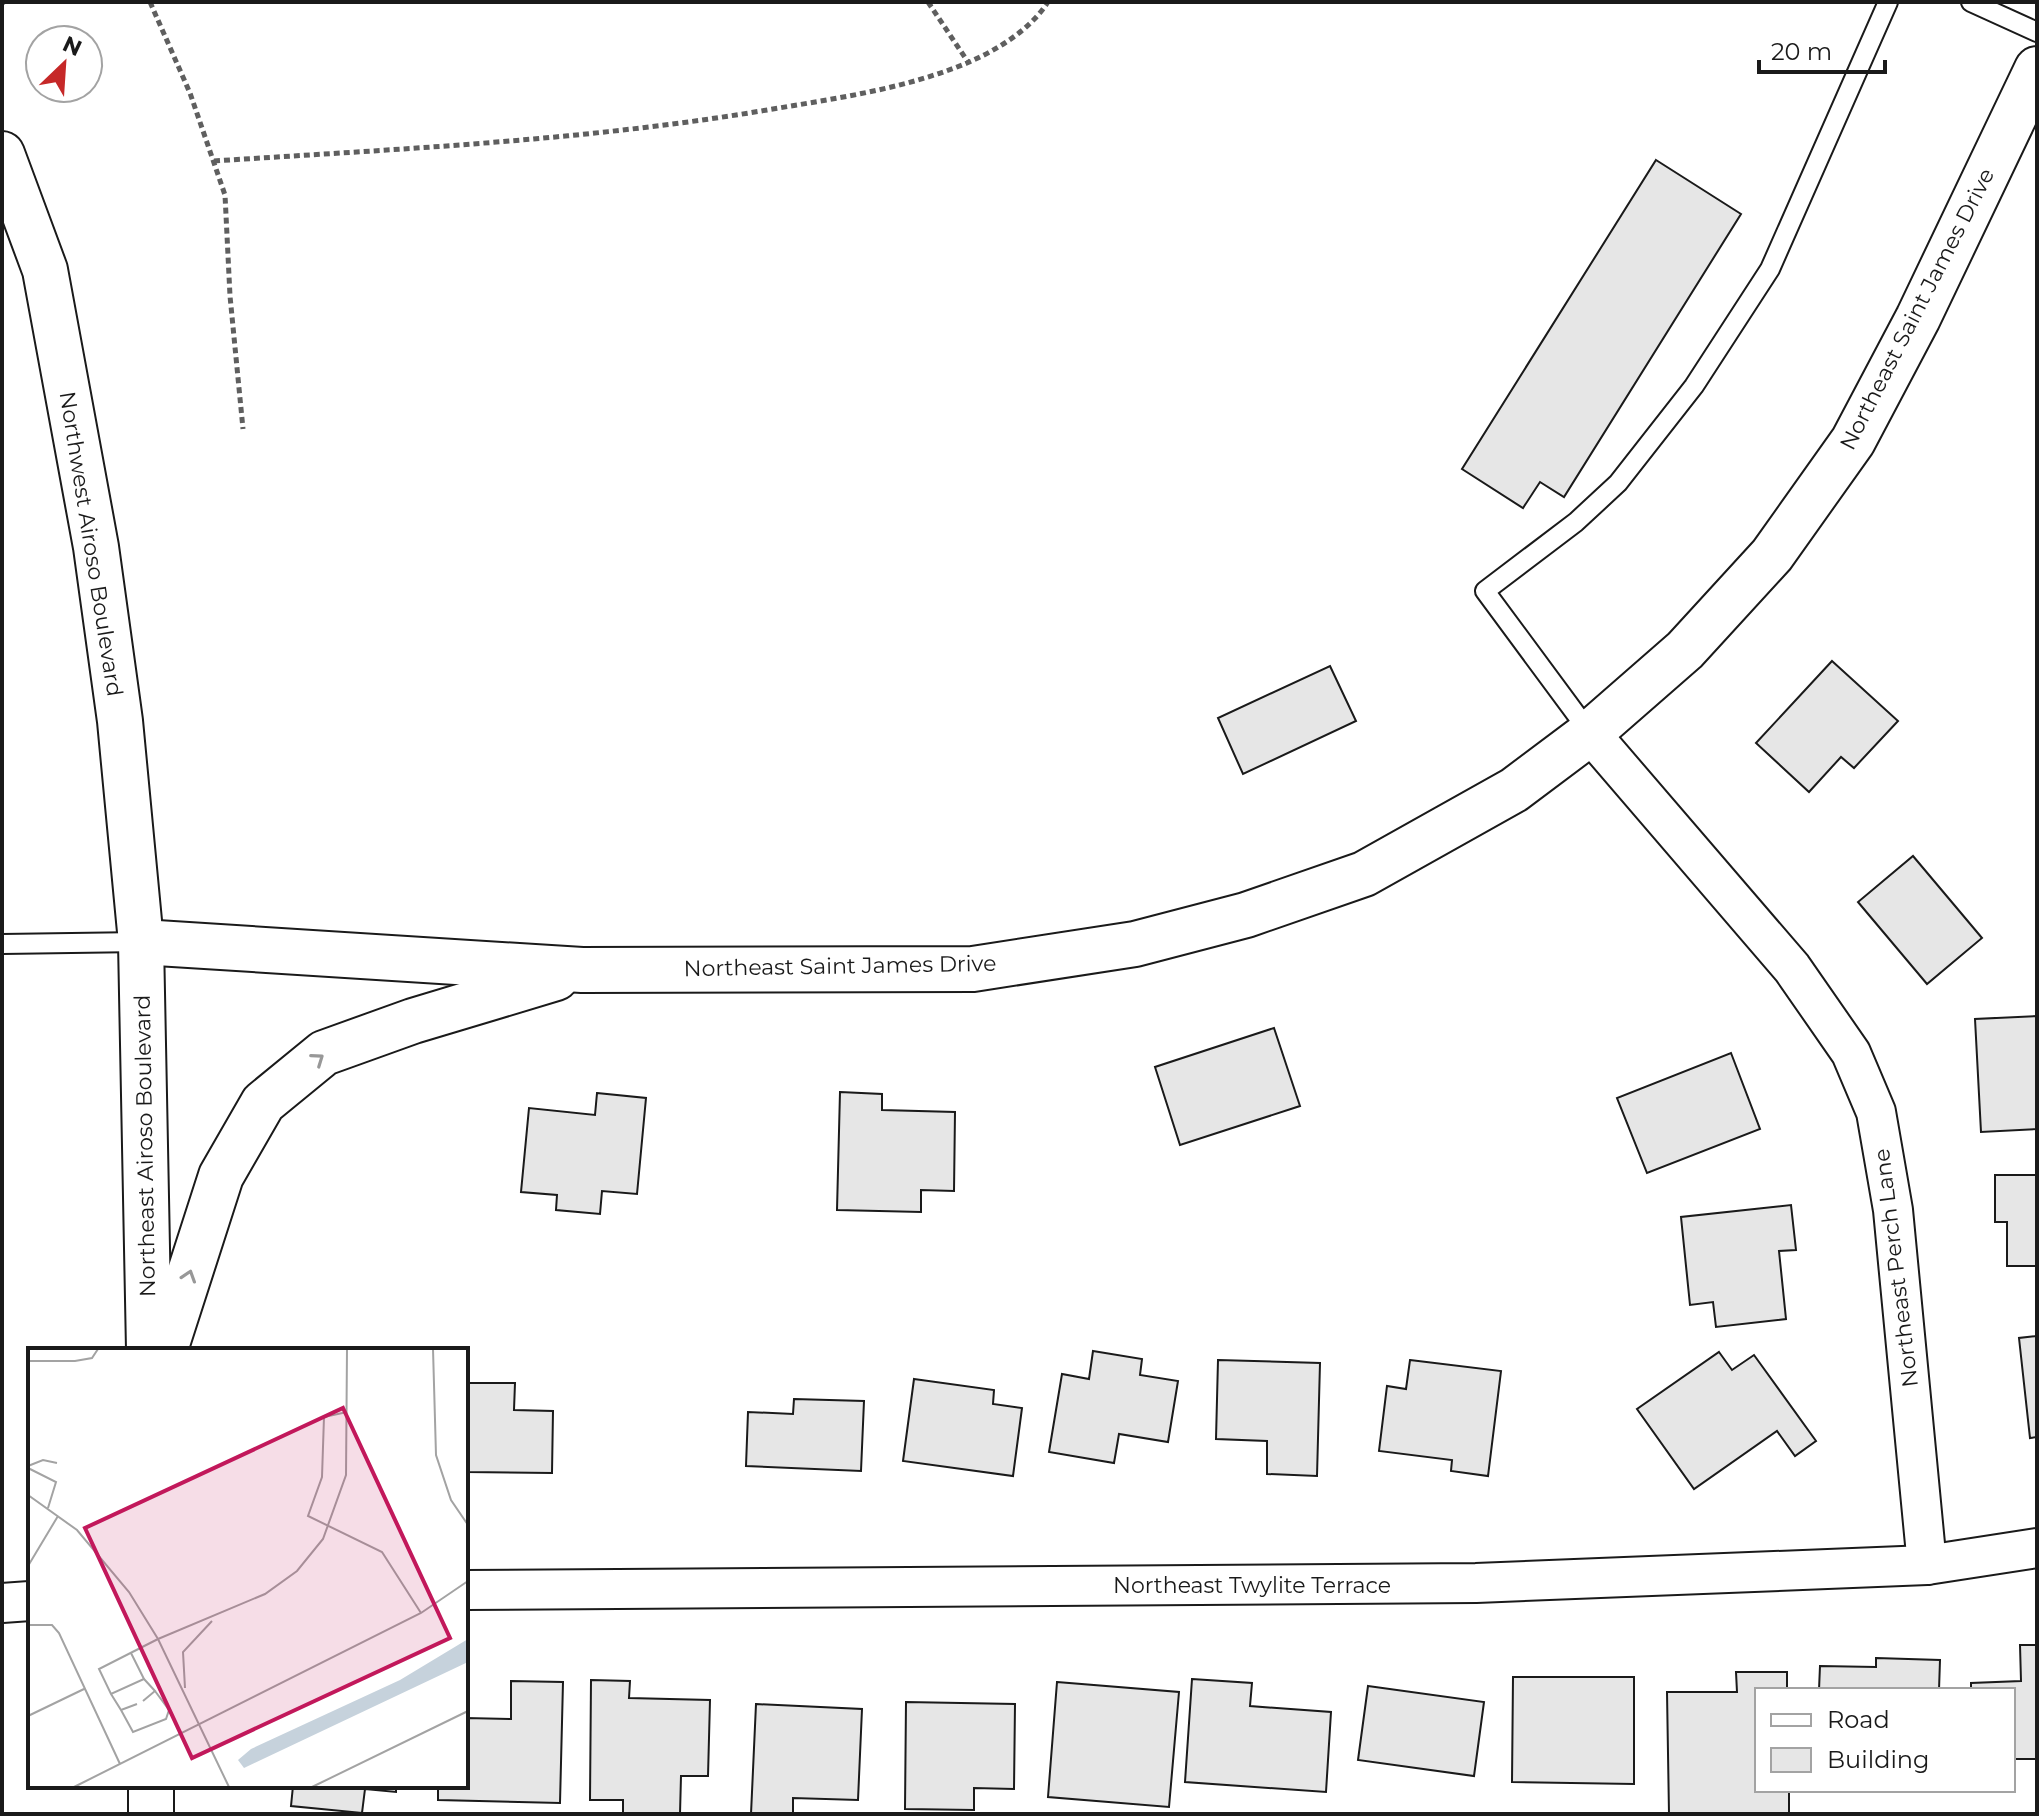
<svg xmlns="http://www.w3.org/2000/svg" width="2039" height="1816" font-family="Montserrat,sans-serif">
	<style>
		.building { fill: #e6e6e6; stroke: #1a1a1a; stroke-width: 2 }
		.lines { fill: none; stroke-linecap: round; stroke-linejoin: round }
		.lane-casing { stroke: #1a1a1a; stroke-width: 22 }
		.street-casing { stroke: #1a1a1a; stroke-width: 42 }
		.secondary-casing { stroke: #1a1a1a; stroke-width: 48 }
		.path { stroke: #5f5f5f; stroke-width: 5; stroke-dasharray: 6 4; stroke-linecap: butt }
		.lane { stroke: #fff; stroke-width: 18 }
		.street { stroke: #fff; stroke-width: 38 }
		.secondary { stroke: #fff; stroke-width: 44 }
		.oneway { stroke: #989898 }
		.labels { text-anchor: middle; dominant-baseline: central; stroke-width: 6; stroke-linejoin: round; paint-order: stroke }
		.street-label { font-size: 22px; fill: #1a1a1a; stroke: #fff }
		.inset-road { fill: none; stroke: #a3a3a3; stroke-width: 2 }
		.view { fill: #c2185b; fill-opacity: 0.15; stroke: #c2185b; stroke-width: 4 }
		.inset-edge { fill: none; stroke: #1a1a1a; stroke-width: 4 }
	</style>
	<rect width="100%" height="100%" fill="#fff"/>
	<g class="building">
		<path d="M1656,160L1741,214L1564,497L1540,482L1523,508L1462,469Z"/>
		<path d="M1832,661L1898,721L1854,768L1841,757L1809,792L1756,743Z"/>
		<path d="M1330,666L1356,721L1243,774L1218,718Z"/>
		<path d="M1913,856L1982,938L1927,984L1858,902Z"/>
		<path d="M2037,1016V1129L1981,1132L1975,1019Z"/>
		<path d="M1274,1028L1300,1106L1180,1145L1155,1067Z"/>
		<path d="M1731,1053L1760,1129L1647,1173L1617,1098Z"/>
		<path d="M840,1092L882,1094V1110L955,1112L954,1191L921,1190V1212L837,1210Z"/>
		<path d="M597,1093L646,1098L637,1194L602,1191L600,1214L556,1210L557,1195L521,1192L529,1108L595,1115Z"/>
		<path d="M1995,1175H2037V1266H2007V1222H1995Z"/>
		<path d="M1791,1205L1796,1250L1779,1251L1786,1319L1716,1327L1713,1302L1690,1305L1681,1217Z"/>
		<path d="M2037,1336V1437L2030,1438L2019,1338Z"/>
		<path d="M1093,1351L1142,1359L1140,1375L1178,1381L1168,1442L1119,1434L1114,1463L1049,1452L1062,1374L1089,1379Z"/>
		<path d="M1719,1352L1732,1370L1754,1355L1816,1441L1795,1456L1777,1431L1694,1489L1637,1409Z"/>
		<path d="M1218,1360L1320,1363L1317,1476L1267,1474V1441L1216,1439Z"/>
		<path d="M1410,1360L1501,1371L1488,1476L1451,1471L1452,1460L1379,1451L1387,1386L1406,1389Z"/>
		<path d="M914,1379L994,1390L993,1404L1022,1408L1013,1476L903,1461Z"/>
		<path d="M466,1383H515L514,1410L553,1411L552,1473L466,1472Z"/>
		<path d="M794,1399L864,1401L861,1471L746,1466L748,1412L793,1414Z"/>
		<path d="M2020,1645H2037V1759H2013V1690H1971V1683L2021,1681Z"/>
		<path d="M1876,1658L1940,1660L1939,1690H1819L1820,1666L1876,1667Z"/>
		<path d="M1736,1672H1787V1690H1757V1790H1789V1814H1669L1667,1692H1737Z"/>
		<path d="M1513,1677H1634V1784L1512,1782Z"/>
		<path d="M1192,1679L1252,1683L1250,1706L1331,1712L1326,1792L1185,1782Z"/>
		<path d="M591,1680L630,1681L629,1698L710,1700L708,1776H681L680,1814H623V1800H590Z"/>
		<path d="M511,1681L563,1682L560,1803L438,1800V1786H466V1718L511,1719Z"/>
		<path d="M1057,1682L1179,1692L1169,1807L1048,1797Z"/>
		<path d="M1368,1686L1484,1702L1474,1776L1358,1760Z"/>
		<path d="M906,1702L1015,1704L1014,1789L974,1788V1810L905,1809Z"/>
		<path d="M756,1704L862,1709L858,1800L793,1798V1814H751Z"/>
		<path d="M293,1786H396V1792L365,1789L362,1813L291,1806Z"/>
	</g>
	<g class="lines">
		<defs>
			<g id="lane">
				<path d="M1971,2L2037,32"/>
				<path d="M1590,733L1485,591L1576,522L1618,483L1694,386L1770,269L1888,2"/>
				<path d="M2,944L141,942"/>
			</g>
			<g id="street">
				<path d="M1590,733L1792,968L1851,1053L1876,1112L1893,1210L1927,1565"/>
				<path d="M466,1590L1476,1583L1927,1565L2037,1548"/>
				<path d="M2,1603L30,1601"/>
			</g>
			<g id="secondary">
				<path d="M2,154L45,270L96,547L120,721L141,942L149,1350"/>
				<path d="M141,942L582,970L973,969L1135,944L1246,915L1364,874L1514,790L1590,733L1685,650L1772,555L1853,441L1918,318L2037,69"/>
				<path d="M165,1350L221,1176L263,1103L324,1053L413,1021L556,978"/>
				<path d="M151,1814V1786"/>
			</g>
		</defs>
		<use href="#lane" class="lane-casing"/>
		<use href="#street" class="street-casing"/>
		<use href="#secondary" class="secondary-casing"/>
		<g class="path">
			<path d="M150,2L190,93L225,195L230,296L243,429"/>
			<path d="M928,2L968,62"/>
			<path d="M2,3L4,2"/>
			<path d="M214,161C397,149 580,141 761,111C831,99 902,90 967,63C997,50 1030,30 1048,2"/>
		</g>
		<use href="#lane" class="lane"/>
		<use href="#street" class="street"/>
		<use href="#secondary" class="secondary"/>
	</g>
	<defs><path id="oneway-chevron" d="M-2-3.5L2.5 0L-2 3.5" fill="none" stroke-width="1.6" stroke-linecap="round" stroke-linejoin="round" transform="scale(2)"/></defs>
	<g class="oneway">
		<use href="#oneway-chevron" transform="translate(318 1059) rotate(-35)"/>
		<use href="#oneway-chevron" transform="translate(189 1276) rotate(-72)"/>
	</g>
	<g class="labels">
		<g class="street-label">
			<text transform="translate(1917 309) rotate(-63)">Northeast Saint James Drive</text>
			<text transform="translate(91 544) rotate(81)">Northwest Airoso Boulevard</text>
			<text transform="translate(840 966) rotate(-1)">Northeast Saint James Drive</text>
			<text transform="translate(145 1146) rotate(-91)">Northeast Airoso Boulevard</text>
			<text transform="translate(1896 1268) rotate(-97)">Northeast Perch Lane</text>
			<text x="1252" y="1585">Northeast Twylite Terrace</text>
		</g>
	</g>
	<g transform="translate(28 1348)">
		<rect width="440" height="440" fill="#fff"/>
		<path d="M440,291V314L216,420L210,412L223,401L372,332Z" fill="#c6d2dc"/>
		<path class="inset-road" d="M405,1L408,107L423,152L440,177M0,13H47L64,10L70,1M319,64L296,69L294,129L280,168L354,204L393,265M0,118L15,112L29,115M0,120L28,134L20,160M0,147L49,182L101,244L130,291L201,439M0,218L30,168M0,277H24L31,285L92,416M130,291L237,246L269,223L295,191L318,127L319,1M103,305L116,331L83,346L71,321L130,291M157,340L155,304L184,273M83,346L93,362L109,356M115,353L127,343L116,331M93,362L105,384L138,371L141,362L127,343M0,368L56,341M46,439L393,265L440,233M284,439L440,363"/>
		<path class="view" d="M315,60L422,290L164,410L57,180Z"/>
		<rect width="440" height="440" class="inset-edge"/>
	</g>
	<rect width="2039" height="1816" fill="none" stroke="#1a1a1a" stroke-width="8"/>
	<rect x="1755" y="1688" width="260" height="104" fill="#ffffff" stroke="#a3a3a3" stroke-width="2"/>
	<rect x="1771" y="1714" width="40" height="12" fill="#ffffff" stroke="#a3a3a3" stroke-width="2"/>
	<text x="1827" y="1728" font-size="24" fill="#1a1a1a">Road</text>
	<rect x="1771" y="1748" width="40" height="24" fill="#e6e6e6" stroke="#a3a3a3" stroke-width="2"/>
	<text x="1827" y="1768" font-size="24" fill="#1a1a1a">Building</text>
	<g transform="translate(64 64) rotate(25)"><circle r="38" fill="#ffffff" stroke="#a3a3a3" stroke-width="2"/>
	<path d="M0-6L14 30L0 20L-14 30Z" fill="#c62828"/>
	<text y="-12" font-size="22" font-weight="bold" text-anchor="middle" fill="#1a1a1a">N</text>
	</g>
	<path d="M1759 60v12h126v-12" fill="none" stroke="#1a1a1a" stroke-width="4"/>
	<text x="1771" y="60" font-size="24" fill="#1a1a1a" stroke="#ffffff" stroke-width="6" paint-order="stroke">20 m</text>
</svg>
